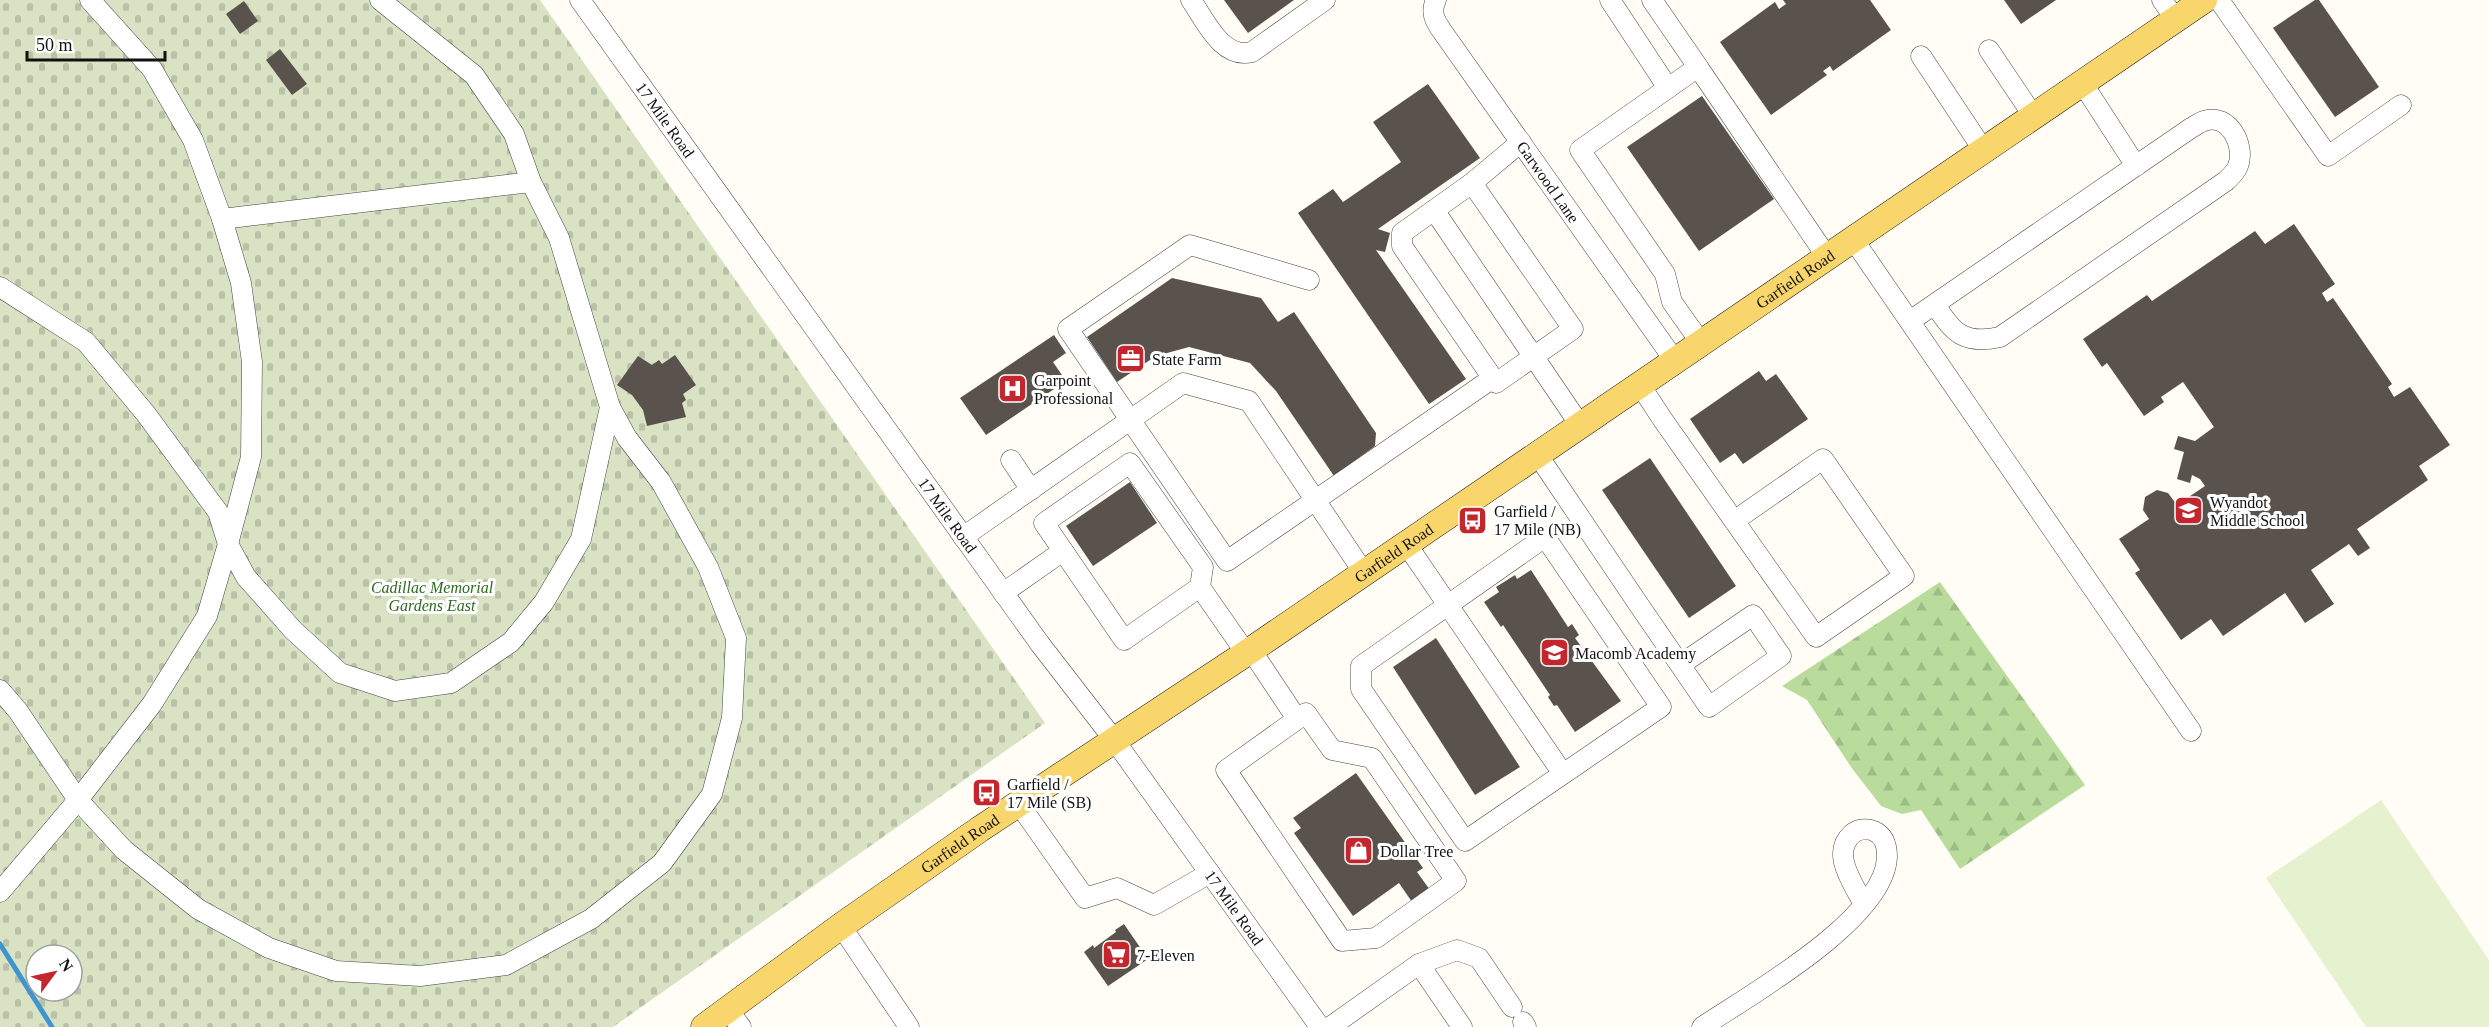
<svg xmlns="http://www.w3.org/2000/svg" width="2489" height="1027" font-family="Georgia,serif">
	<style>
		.forest { fill: url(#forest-firs) }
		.cemetery { fill: url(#cemetery-stones); fill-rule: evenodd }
		.pitch { fill: #e6f2cf }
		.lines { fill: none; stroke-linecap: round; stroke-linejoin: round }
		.stream { stroke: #3f96cf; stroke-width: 5 }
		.building { fill: #5a524d }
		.minor-casing { stroke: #444; stroke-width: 21 }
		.major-casing { stroke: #222; stroke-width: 27 }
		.minor { stroke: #fff; stroke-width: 20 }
		.major { stroke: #f9d66b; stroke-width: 26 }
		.labels { text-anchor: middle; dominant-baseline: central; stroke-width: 6; stroke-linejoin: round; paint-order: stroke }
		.street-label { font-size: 16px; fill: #111; stroke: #fff }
		.poi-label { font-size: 16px; fill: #111; stroke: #fff; text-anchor: start }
		.park-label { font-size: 16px; font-style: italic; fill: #2f6b1f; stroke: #fff }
	</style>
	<defs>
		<pattern id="forest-firs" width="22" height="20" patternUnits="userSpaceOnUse" patternTransform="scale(1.5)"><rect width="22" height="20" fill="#b9dc9c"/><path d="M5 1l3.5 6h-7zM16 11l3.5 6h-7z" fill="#9ebc85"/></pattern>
		<pattern id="cemetery-stones" width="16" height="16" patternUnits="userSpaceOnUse" patternTransform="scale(1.5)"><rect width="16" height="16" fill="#d9e3c4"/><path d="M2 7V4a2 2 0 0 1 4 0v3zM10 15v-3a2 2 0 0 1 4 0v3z" fill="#b9c2a7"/></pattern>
	</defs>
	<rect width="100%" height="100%" fill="#fffdf5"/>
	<path class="forest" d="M1940,582L2085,785L1960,869L1921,810L1902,814L1881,806L1851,767L1807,700L1782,686Z"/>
	<path class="cemetery" d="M0,0H540L1045,723L613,1027H0ZM36,955H72V991H36Z"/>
	<path class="pitch" d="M2381,800L2489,960V1027H2366L2266,878Z"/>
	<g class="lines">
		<path class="stream" d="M0,944L52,1027"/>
	</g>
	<g class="building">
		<path d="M1224,0H1294L1248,33Z"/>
		<path d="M1783,0H1870L1891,30L1833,71L1830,66L1823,71L1827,75L1771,115L1720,42L1775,2L1779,9L1786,4Z"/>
		<path d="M2004,0H2056L2021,24Z"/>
		<path d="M2315,0H2319L2379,87L2335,117L2273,28Z"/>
		<path d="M244,1L258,21L240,34L226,14Z"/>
		<path d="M280,49L307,84L292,95L266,60Z"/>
		<path d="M1428,84L1480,158L1378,229L1390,233L1385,252L1376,250L1466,379L1429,404L1298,213L1333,189L1343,202L1401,162L1373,122Z"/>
		<path d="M1702,96L1774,199L1699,251L1627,147Z"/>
		<path d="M2294,224L2335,284L2322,293L2327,302L2333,298L2392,384L2388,387L2394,397L2410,387L2450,445L2419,466L2428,480L2357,529L2370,548L2358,556L2349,544L2311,570L2334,604L2305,623L2285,593L2223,636L2211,619L2181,640L2135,573L2140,570L2119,539L2149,519L2143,510L2145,497L2157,490L2168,493L2177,505L2205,486L2200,479L2192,475L2190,483L2177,479L2184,452L2174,449L2178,436L2195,441L2214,427L2183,382L2161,397L2164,402L2144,416L2107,363L2102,367L2083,339L2147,295L2152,301L2255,231L2265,244Z"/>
		<path d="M1172,278L1261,298L1278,322L1294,312L1376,433L1375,446L1334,476L1276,391L1250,363L1189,347L1156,356L1117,382L1087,337Z"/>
		<path d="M1054,335L1066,353L1053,362L1066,381L986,435L960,398Z"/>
		<path d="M675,355L696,385L683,394L686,400L682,403L686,417L647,426L643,410L632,395L617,385L638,356L652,365L659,360L662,364Z"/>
		<path d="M1759,371L1766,381L1776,374L1808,419L1743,464L1735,453L1720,463L1690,419Z"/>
		<path d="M1650,458L1736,586L1689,618L1602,490Z"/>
		<path d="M1130,482L1157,523L1093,566L1066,526Z"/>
		<path d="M1531,570L1568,627L1572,624L1579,635L1575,638L1621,701L1575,732L1557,705L1554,706L1548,697L1550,695L1503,625L1501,627L1484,602L1499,592L1496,587L1515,575L1517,579Z"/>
		<path d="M1436,638L1520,767L1475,795L1393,667Z"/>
		<path d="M1356,773L1423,868L1417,872L1430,890L1412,902L1399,883L1353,916L1294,833L1301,828L1293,818Z"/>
		<path d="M1124,924L1148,959L1108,986L1084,952L1093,945L1094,948L1116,932L1115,930Z"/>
	</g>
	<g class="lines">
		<defs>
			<g id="minor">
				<path d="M90,0L152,69L193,140L222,219L241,283L252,362L251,457L228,544L246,577L293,630L340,673L395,691L451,683L511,642L544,602L581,539L610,407L559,238L531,182L514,134L474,75L380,0"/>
				<path id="s1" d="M580,0L1040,644L1115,741L1320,1027"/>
				<path d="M1191,0C1205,20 1222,60 1252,52L1325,0"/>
				<path id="s2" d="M1436,0C1430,12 1435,21 1442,31L1675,361"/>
				<path d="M1610,0L1668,88"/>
				<path d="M1652,0L1698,67"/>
				<path d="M2162,0L2176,20"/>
				<path d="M2219,0L2328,156L2401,105"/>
				<path d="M1989,50L2034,117"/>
				<path d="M1921,56L1984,151"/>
				<path d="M2083,84L2136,166"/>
				<path d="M1472,183L1573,329L1496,383L1402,246V233L1472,183L1521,142"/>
				<path d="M1434,210L1580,425"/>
				<path d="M222,219L531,182"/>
				<path d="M1853,239L2191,731"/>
				<path d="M1309,280L1190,245L1068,329L1227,561L1493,378"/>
				<path d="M0,287L86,342L146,414L218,512L228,544L207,616L152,704L78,800L0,892"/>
				<path d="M1910,321L2191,128C2195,126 2200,122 2204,121C2229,112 2246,146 2238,166C2236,172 2230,177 2226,181L2000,337C1965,345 1952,333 1935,304"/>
				<path d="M1701,343L1672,302L1665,274L1580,150L1698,67L1827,257"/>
				<path d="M1640,385L1663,420L1816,637L1904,576L1823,459L1734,521"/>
				<path d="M1537,454C1594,539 1651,623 1709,707L1781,656L1753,615L1680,665"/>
				<path d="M1011,460L1031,490"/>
				<path d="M963,537L1183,383L1249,401L1364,573"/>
				<path d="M1545,537L1661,707L1465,841L1361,689V666Z"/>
				<path d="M1407,545L1563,774"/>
				<path d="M1200,587L1203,567L1130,463L1044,523L1124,640L1200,587L1246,653"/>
				<path d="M1003,593L1063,551"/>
				<path d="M1251,650L1297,719"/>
				<path d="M0,690L18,711L78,800L124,850L198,909L269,948L336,971L420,976L506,965L591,919L662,863L712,794L732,718L736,638L708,567L661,482L627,438L610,407"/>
				<path d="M1306,713L1332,750L1372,758L1456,881L1376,938L1342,941L1226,770Z"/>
				<path d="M1019,804L1085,898L1117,888L1154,905L1210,873"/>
				<path d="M841,926L909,1027"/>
				<path d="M1419,964L1462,1027"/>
				<path d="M728,1010L741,1027"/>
				<path d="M1523,1022L1526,1027"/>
				<path d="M1330,1027L1419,964L1457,950L1479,958L1512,1007"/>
				<path d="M1702,1027C1750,995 1885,919 1887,857C1887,846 1885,836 1874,831C1867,828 1858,829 1852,834C1830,854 1854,884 1864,905"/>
			</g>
			<g id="major">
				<path id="s3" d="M704,1027L841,926L980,829L1251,650L2204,0"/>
			</g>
		</defs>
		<use href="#minor" class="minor-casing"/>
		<use href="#major" class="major-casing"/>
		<use href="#minor" class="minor"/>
		<use href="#major" class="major"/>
	</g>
	<defs>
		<symbol id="office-square" viewBox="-11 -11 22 22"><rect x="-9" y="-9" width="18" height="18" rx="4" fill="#c4262e" stroke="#fff"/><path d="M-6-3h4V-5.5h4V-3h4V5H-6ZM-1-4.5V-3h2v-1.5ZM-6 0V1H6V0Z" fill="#fff"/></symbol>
		<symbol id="hospital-square" viewBox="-11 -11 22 22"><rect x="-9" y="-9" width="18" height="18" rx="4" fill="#c4262e" stroke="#fff"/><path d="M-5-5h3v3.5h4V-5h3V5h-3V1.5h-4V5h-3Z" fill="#fff"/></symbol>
		<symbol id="school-square" viewBox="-11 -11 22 22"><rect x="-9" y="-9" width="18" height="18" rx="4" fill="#c4262e" stroke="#fff"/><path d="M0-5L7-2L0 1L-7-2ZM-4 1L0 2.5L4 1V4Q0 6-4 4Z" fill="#fff"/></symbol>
		<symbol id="bus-square" viewBox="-11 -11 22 22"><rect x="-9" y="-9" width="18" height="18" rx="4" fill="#c4262e" stroke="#fff"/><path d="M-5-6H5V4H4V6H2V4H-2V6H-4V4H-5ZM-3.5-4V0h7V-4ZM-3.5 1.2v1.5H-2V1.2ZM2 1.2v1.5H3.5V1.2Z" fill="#fff"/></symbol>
		<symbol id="shop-square" viewBox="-11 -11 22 22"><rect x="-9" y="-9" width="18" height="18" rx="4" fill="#c4262e" stroke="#fff"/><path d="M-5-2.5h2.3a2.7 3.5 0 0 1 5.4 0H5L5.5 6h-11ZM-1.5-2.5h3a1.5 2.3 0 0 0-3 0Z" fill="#fff"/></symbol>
		<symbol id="supermarket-square" viewBox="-11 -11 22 22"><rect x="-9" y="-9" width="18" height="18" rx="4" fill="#c4262e" stroke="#fff"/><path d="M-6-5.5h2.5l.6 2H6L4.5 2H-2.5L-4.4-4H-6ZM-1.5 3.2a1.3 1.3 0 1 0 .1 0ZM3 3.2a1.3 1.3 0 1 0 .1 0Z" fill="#fff"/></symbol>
	</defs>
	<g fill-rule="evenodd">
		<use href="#office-square" x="1114" y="342" width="33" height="33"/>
		<use href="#hospital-square" x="996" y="372" width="33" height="33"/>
		<use href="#school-square" x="2172" y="494" width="33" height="33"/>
		<use href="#bus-square" x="1456" y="504" width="33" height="33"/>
		<use href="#school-square" x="1538" y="636" width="33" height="33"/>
		<use href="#bus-square" x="970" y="776" width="33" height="33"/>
		<use href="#shop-square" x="1342" y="834" width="33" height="33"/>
		<use href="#supermarket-square" x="1100" y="938" width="33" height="33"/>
	</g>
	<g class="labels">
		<g class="street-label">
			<text stroke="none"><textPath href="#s1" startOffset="147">17 Mile Road</textPath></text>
			<text stroke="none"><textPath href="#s2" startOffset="218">Garwood Lane</textPath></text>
			<text stroke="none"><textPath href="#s3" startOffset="1323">Garfield Road</textPath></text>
			<text stroke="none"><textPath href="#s1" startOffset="633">17 Mile Road</textPath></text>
			<text stroke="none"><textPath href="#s3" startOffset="837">Garfield Road</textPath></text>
			<text stroke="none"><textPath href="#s3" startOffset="315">Garfield Road</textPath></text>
			<text stroke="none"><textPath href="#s1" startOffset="1119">17 Mile Road</textPath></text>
		</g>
		<g class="poi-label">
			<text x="1152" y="359">State Farm</text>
			<text x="1034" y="380">Garpoint<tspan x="1034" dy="18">Professional</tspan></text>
			<text x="2210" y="502">Wyandot<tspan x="2210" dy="18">Middle School</tspan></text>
			<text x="1494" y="511">Garfield /<tspan x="1494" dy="18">17 Mile (NB)</tspan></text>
			<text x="1575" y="653">Macomb Academy</text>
			<text x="1007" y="784">Garfield /<tspan x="1007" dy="18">17 Mile (SB)</tspan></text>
			<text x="1380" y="851">Dollar Tree</text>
			<text x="1137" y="955">7-Eleven</text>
		</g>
		<g class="park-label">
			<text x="432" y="587">Cadillac Memorial<tspan x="432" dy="18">Gardens East</tspan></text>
		</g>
	</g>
	<g transform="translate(54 973) rotate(57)"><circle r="28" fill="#ffffff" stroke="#a0a0a0" stroke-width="1.5"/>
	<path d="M0-4.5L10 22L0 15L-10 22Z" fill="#c4262e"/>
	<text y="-9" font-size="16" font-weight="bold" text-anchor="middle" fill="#111111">N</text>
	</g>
	<path d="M27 51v9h138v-9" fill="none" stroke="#111111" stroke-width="3"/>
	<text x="36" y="51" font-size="18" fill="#111111" stroke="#ffffff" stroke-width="4.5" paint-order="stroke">50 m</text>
</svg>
